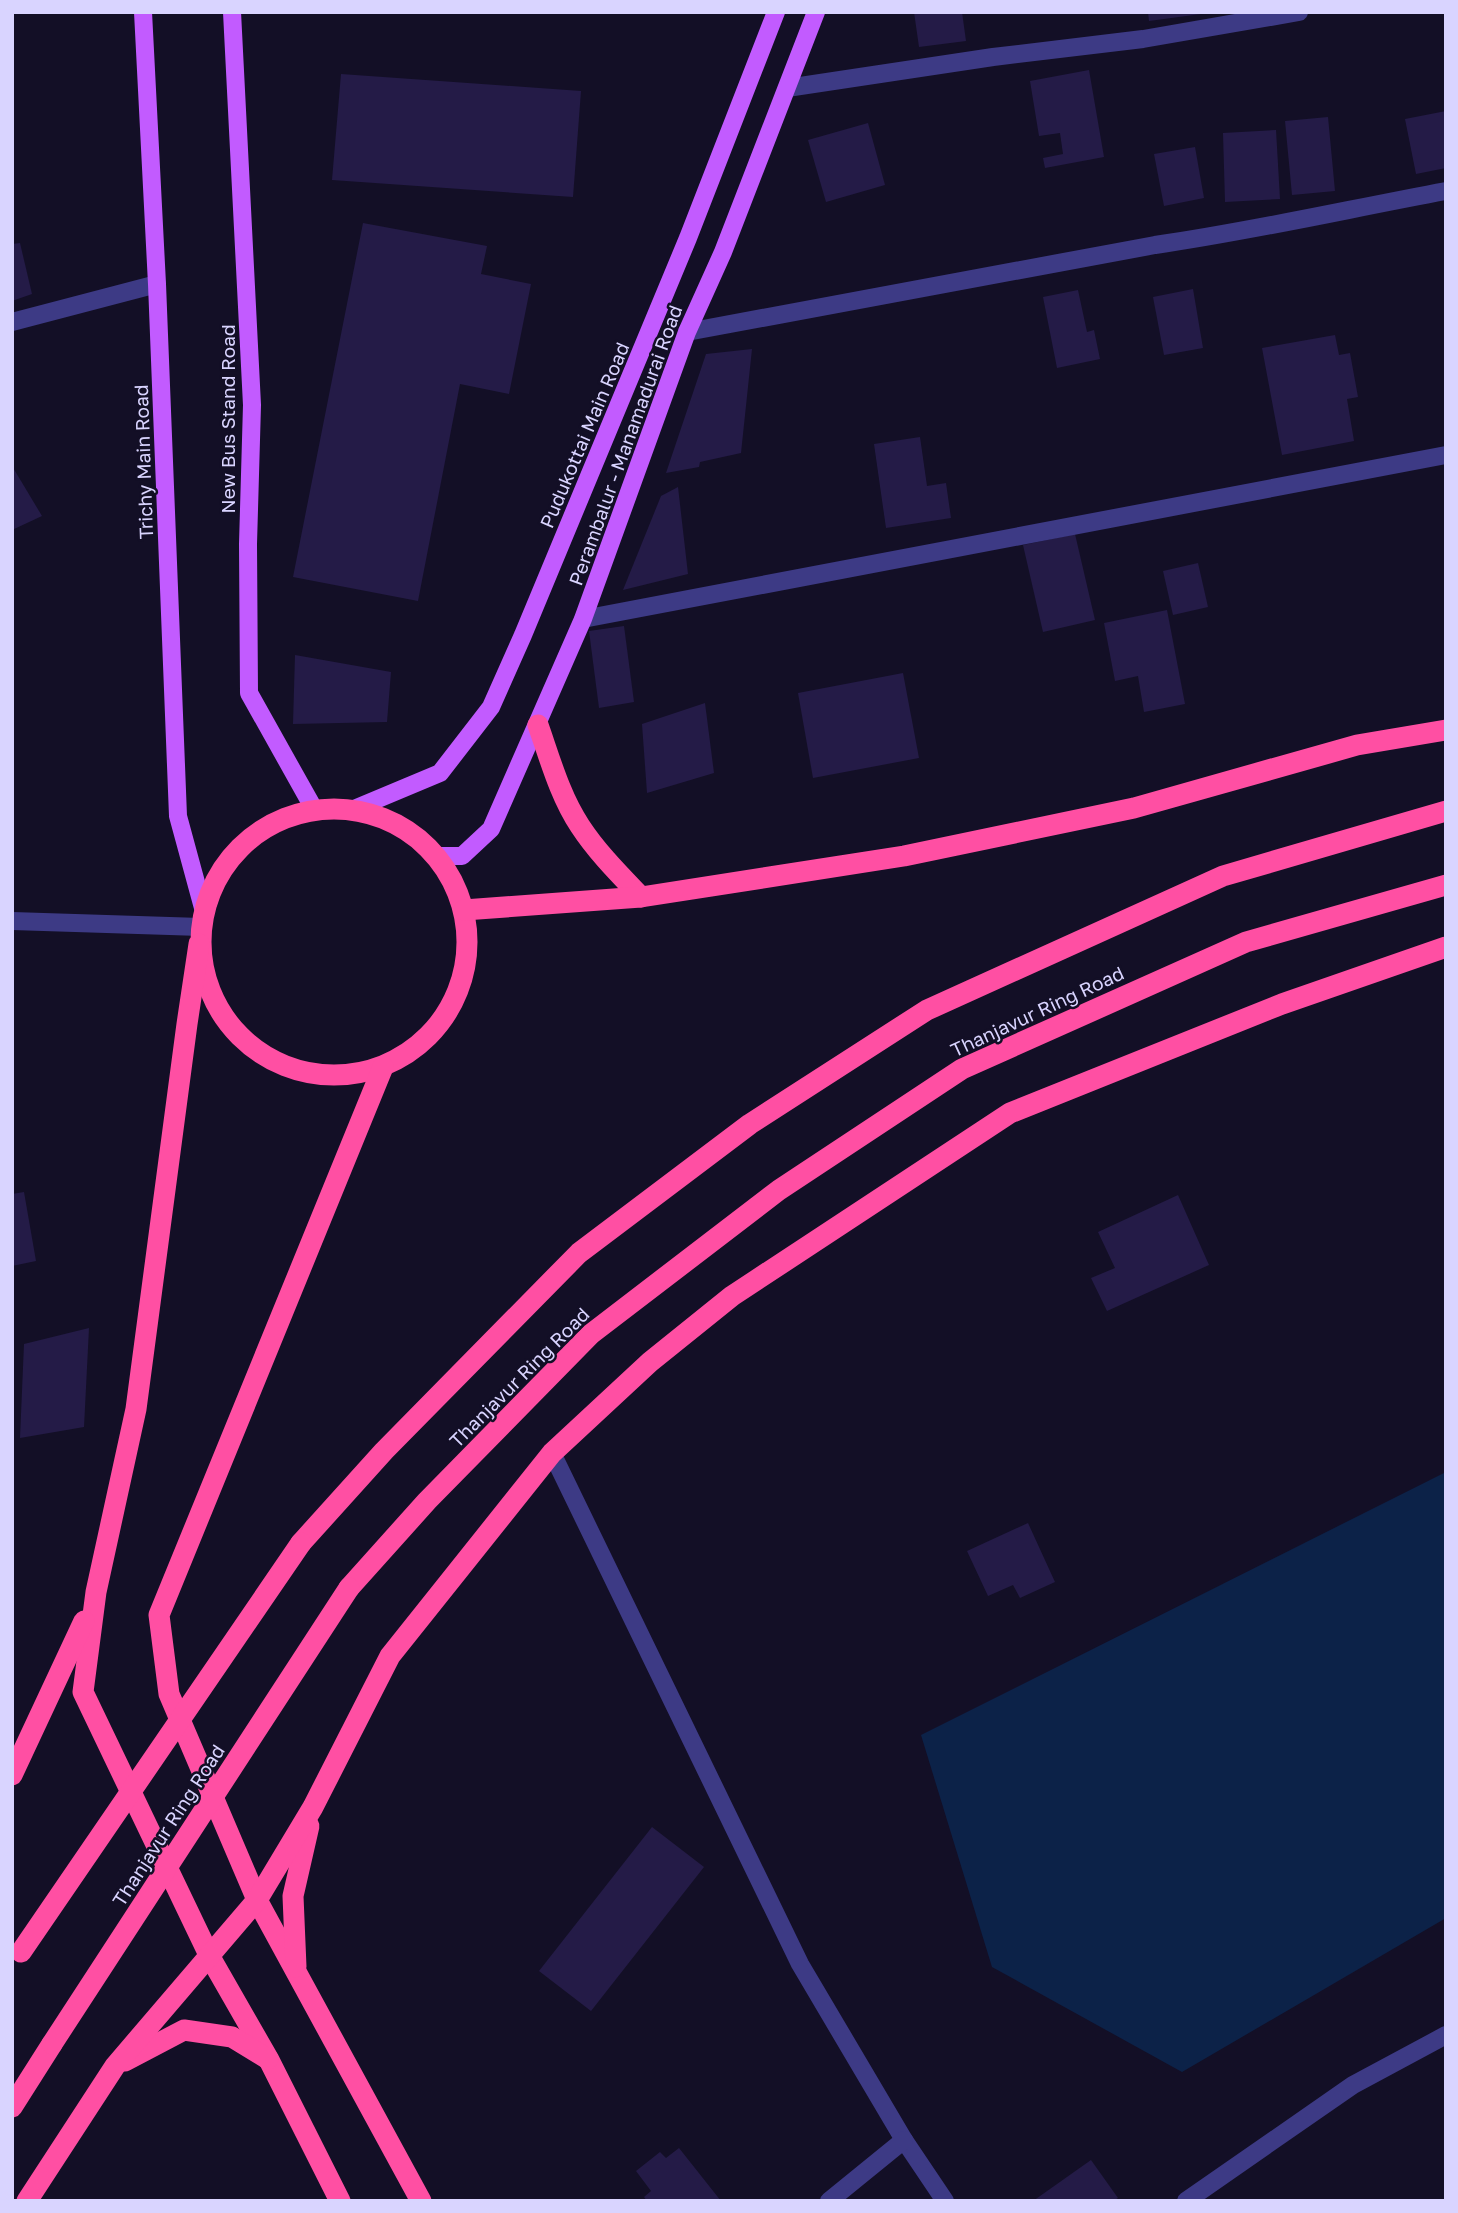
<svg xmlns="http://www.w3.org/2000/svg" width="1458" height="2213" font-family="'Golos Text',sans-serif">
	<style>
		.water { fill: #0c2248 }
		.building { fill: #241b47 }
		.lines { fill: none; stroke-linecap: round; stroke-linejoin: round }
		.minor { stroke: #3d3a85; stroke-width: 18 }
		.major { stroke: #c25bff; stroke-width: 18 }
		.highway { stroke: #ff4fa3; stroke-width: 21 }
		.highway-bridge { stroke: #ff4fa3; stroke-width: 21 }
		.labels { text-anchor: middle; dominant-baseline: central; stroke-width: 5; stroke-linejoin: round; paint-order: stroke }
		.street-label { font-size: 19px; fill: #d9d4ff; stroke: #130f26 }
	</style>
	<rect width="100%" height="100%" fill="#130f26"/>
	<path class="water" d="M1446,1472V1918L1182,2072L992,1967L921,1735Z"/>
	<g class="building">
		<path d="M914,12H962L966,41L919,47Z"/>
		<path d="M1148,12H1201V14L1149,21Z"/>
		<path d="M1089,70L1104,157L1045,168L1043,158L1063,154L1060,133L1039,136L1030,81Z"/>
		<path d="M341,74L581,91L573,197L332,180Z"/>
		<path d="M1446,111V168L1416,174L1405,119Z"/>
		<path d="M1328,117L1335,191L1292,195L1285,121Z"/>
		<path d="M868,123L885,185L826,202L808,140Z"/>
		<path d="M1276,130L1280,199L1225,202L1223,133Z"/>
		<path d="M1195,147L1204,198L1164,206L1154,154Z"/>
		<path d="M363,223L487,246L481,274L531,284L509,394L460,384L418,601L293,577Z"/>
		<path d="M20,243L32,294L12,301V244Z"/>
		<path d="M1193,289L1203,348L1164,355L1153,297Z"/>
		<path d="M1078,290L1087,332L1094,330L1100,359L1057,368L1043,297Z"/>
		<path d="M1335,335L1339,355L1350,353L1358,397L1347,399L1354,441L1282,455L1262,348Z"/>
		<path d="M752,349L741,453L700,462L699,467L666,473L706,354Z"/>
		<path d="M920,437L927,486L946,483L951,518L886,528L874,444Z"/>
		<path d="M12,466L42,516L12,530Z"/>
		<path d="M678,487L688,574L623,590L661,496Z"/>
		<path d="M1075,534L1095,620L1043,632L1023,545Z"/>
		<path d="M1198,563L1208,607L1173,615L1163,571Z"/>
		<path d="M1167,610L1185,704L1144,712L1138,676L1115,681L1104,623Z"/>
		<path d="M624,626L634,702L599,708L589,631Z"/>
		<path d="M295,655L391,672L387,722L293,724Z"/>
		<path d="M903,673L919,758L813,778L798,693Z"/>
		<path d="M705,703L714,773L647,793L642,724Z"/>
		<path d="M24,1192L36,1261L12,1266V1194Z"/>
		<path d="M1178,1195L1209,1265L1107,1311L1091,1278L1115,1268L1098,1232Z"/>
		<path d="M89,1328L84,1427L20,1438L24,1344Z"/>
		<path d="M1028,1523L1055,1582L1020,1598L1013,1585L988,1596L967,1551Z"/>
		<path d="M652,1827L704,1867L591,2011L539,1971Z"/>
		<path d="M679,2148L721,2201H647L644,2197L651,2191L636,2171L660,2152L666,2158Z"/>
		<path d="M1091,2160L1118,2198L1113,2201H1033Z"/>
	</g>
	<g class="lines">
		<g class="minor">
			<path d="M787,88L993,57L1143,39L1299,12"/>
			<path d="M12,322L157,284"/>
			<path d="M687,332L1155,245C1253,231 1349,209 1446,191"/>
			<path d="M583,619L1446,455"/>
			<path d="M12,921L201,927"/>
			<path d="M552,1453L800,1964L904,2140L945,2201"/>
			<path d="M829,2201L904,2140"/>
			<path d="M1186,2201L1353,2085L1446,2035"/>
		</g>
		<g class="major">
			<path d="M143,12L157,284L178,816L203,908"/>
			<path d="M232,12L252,405L248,544L249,693L314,809"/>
			<path d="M354,809L440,773L491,707L523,635L688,238L776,12"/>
			<path d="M437,856H462L491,829L583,619L687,332L723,252L816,12"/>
		</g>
		<g class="highway">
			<path d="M538,725C550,759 560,796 580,826C597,852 619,874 641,897"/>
			<circle cx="334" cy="942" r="133"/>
			<path d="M464,910L641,897L904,856L1134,808L1357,745L1446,730"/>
			<path d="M199,944L187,1024L136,1409L96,1592L83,1692L210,1957L269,2060L340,2201"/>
			<path d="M383,1067L159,1615L169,1694L257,1900L421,2201"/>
			<path d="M301,1543L384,1451L579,1253L750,1124L927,1010L1223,876L1446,811"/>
			<path d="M349,1588L427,1501L591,1334L779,1190L962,1069L1246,942L1446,885"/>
			<path d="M12,1775L84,1621"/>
			<path d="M296,1967L293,1896L309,1826"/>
			<path d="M125,2061L184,2030L232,2037L268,2059"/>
			<path d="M12,2107L52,2044"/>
			<path d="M27,2201L115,2066L257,1900L313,1807L390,1656L552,1453L650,1362L732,1296L1010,1113L1282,1004L1446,947"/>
		</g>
		<g class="highway-bridge">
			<path d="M21,1952L301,1543"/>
			<path d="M52,2044L349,1588"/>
		</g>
	</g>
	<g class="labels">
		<g class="street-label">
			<text transform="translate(227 419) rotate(-90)">New Bus Stand Road</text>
			<text transform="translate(584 435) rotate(-67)">Pudukottai Main Road</text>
			<text transform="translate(625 445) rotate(-70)">Perambalur - Manamadurai Road</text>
			<text transform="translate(143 462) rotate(-92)">Trichy Main Road</text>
			<text transform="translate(1037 1011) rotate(-25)">Thanjavur Ring Road</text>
			<text transform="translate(519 1377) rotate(-45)">Thanjavur Ring Road</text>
			<text transform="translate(168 1825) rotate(-57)">Thanjavur Ring Road</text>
		</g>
	</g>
	<rect width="1458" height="2213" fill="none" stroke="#d9d4ff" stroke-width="28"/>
</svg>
